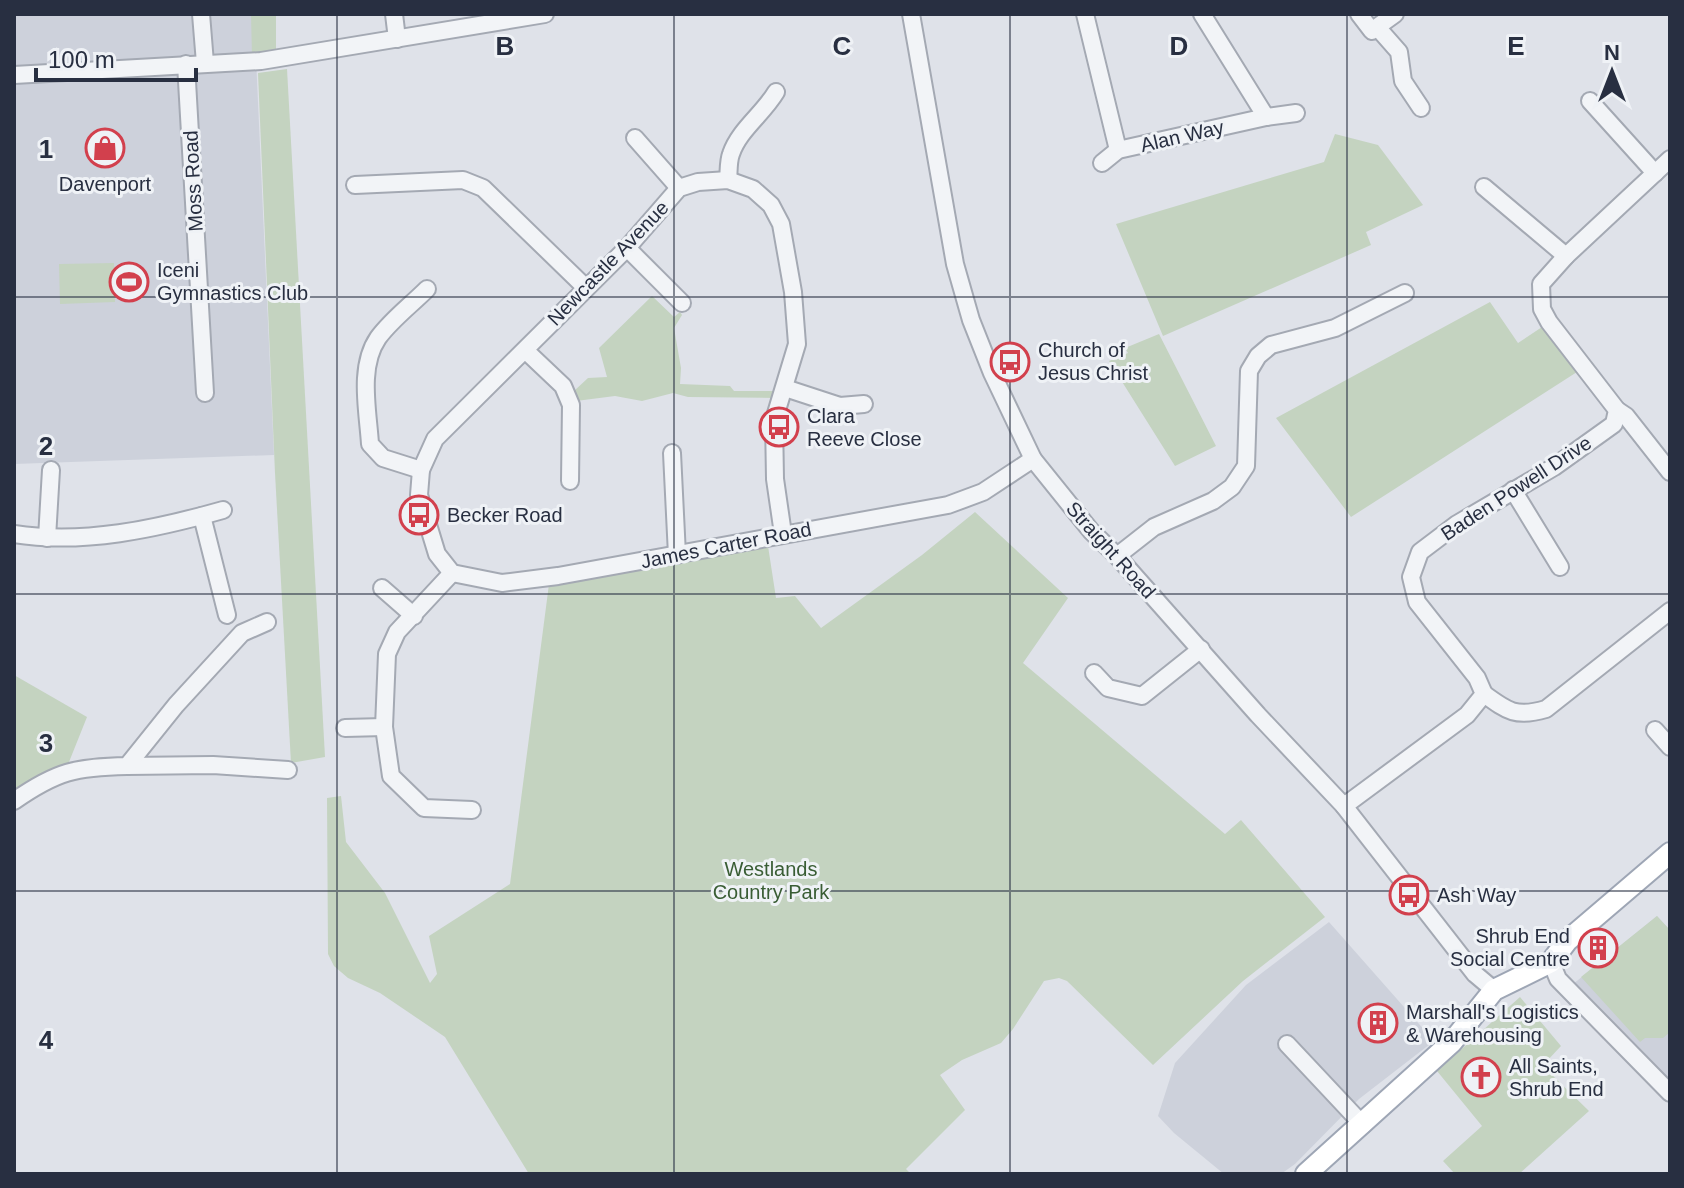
<svg xmlns="http://www.w3.org/2000/svg" width="1684" height="1188" font-family="Arial,sans-serif">
	<style>
		.built { fill: #cdd1db }
		.green { fill: #c4d3c0 }
		.lines { fill: none; stroke-linecap: round; stroke-linejoin: round }
		.minor-casing { stroke: #a4a9b3; stroke-width: 20 }
		.major-casing { stroke: #9ea6b5; stroke-width: 24 }
		.minor { stroke: #f2f4f7; stroke-width: 16 }
		.major { stroke: #fff; stroke-width: 20 }
		.grid { fill: none; stroke: #282f41; stroke-width: 2; stroke-opacity: 0.55 }
		.labels { text-anchor: middle; dominant-baseline: central; stroke-width: 6; stroke-linejoin: round; paint-order: stroke }
		.street-label { font-size: 20px; fill: #282f41; stroke: #eff2f6 }
		.poi-label { font-size: 20px; fill: #282f41; stroke: #eff2f6; text-anchor: start }
		.park-label { font-size: 20px; fill: #395d34; stroke: #eff2f6 }
		.grid-label { font-size: 26px; text-anchor: middle; font-weight: bold; fill: #282f41; stroke: #eff2f6; stroke-width: 6; stroke-linejoin: round; paint-order: stroke }
	</style>
	<rect width="100%" height="100%" fill="#dfe2e9"/>
	<g class="built">
		<path d="M14,14H254L274,455L14,464Z"/>
		<path d="M1657,916L1668,928L1670,927V1093L1567,989Z"/>
		<path d="M1329,922L1434,1041L1359,1099L1295,1164L1281,1174H1224L1174,1133L1158,1116L1175,1063L1246,985Z"/>
	</g>
	<g class="green">
		<path d="M251,14H276V52L252,56Z"/>
		<path d="M287,69L325,757L291,763L275,473L258,73Z"/>
		<path d="M1335,134L1378,145L1423,205L1366,232L1371,245L1163,336L1116,224L1324,162Z"/>
		<path d="M114,263L115,302L60,304L59,264Z"/>
		<path d="M652,296L674,317L680,312L682,315L674,328L681,368L680,384L730,386L734,391H776L775,398L688,397L673,393L642,401L615,396L576,401L574,391L588,378L607,377L599,348Z"/>
		<path d="M1490,302L1518,343L1542,327L1577,372L1351,517L1276,418Z"/>
		<path d="M1159,334L1216,446L1175,466L1109,361L1128,353L1125,348Z"/>
		<path d="M975,512L1068,598L1023,663L1225,834L1241,820L1325,917L1243,981L1153,1065L1067,981L1059,978L1044,981L1013,1029L1001,1043L962,1060L940,1075L965,1110L906,1169L911,1174H529L445,1037L380,993L348,978L334,966L328,954L327,798L341,796L346,842L385,893L430,983L437,974L429,936L510,884L549,584L768,546L776,598L795,596L821,628L922,555Z"/>
		<path d="M14,675L87,717L67,767L14,796Z"/>
		<path d="M1657,916L1668,928L1670,927V1032L1663,1038H1645L1640,1042L1581,977Z"/>
		<path d="M1520,997L1561,1046L1546,1062L1545,1068L1589,1111L1519,1174H1455L1443,1161L1482,1126L1437,1071Z"/>
	</g>
	<g class="lines">
		<defs>
			<g id="minor">
				<path d="M201,14L205,63"/>
				<path d="M394,14L397,39"/>
				<path d="M911,14L955,264L971,320L992,373L1033,459L1091,531L1117,556L1258,715L1344,806L1475,974L1494,990"/>
				<path d="M1085,14L1118,150"/>
				<path d="M1202,14L1266,117"/>
				<path d="M1359,14L1372,31"/>
				<path d="M1395,14L1377,27L1399,52L1403,81L1421,108"/>
				<path d="M186,64L205,393"/>
				<path d="M14,75L261,61L545,14"/>
				<path d="M1590,101L1655,173"/>
				<path d="M635,138L679,188"/>
				<path d="M1102,163L1118,150L1266,117L1296,113"/>
				<path d="M728,180C729,172 728,162 731,154C739,130 763,114 776,92"/>
				<path d="M355,185L463,180L483,188L585,287"/>
				<path d="M1484,187L1566,256"/>
				<path d="M627,248L682,303"/>
				<path d="M525,350L563,386L571,405L570,481"/>
				<path d="M785,388L840,406L864,404"/>
				<path d="M1617,410L1626,416L1670,472"/>
				<path d="M672,453L677,555"/>
				<path d="M421,470L383,458L370,444C368,411 358,367 378,338C391,320 411,305 427,289"/>
				<path d="M1513,490L1560,567"/>
				<path d="M202,516L227,615"/>
				<path d="M14,534C83,545 156,529 223,510"/>
				<path d="M783,534L775,479L774,420L797,344L793,292L781,224L771,205L753,189L728,180L698,182L679,188L627,248L435,439L421,470L419,495L437,554L452,573L502,583L558,576L948,505L983,492L1033,459"/>
				<path d="M47,538L51,470"/>
				<path d="M1117,556L1154,527L1213,501L1232,487L1246,466L1249,371L1258,356L1271,345L1335,328L1405,293"/>
				<path d="M452,573L397,632L387,654L384,727L391,776L424,808L472,810"/>
				<path d="M382,588L414,616"/>
				<path d="M1094,673L1108,688L1142,696L1201,649"/>
				<path d="M1484,694C1507,711 1516,718 1546,709L1670,611"/>
				<path d="M345,728L384,727"/>
				<path d="M1655,730L1670,747"/>
				<path d="M127,766L213,765L288,770"/>
				<path d="M14,801C57,771 76,767 127,766L176,705L242,633L267,622"/>
				<path d="M1344,806L1467,715L1484,694L1477,678L1417,602L1411,577L1420,552L1457,524L1554,467L1614,424L1617,410L1549,322L1542,309L1541,284L1566,256L1670,159"/>
				<path d="M1551,962L1558,979L1670,1093"/>
				<path d="M1287,1044L1363,1125"/>
			</g>
			<path id="major" d="M1306,1174L1452,1042L1494,990L1551,962L1567,941L1670,853"/>
		</defs>
		<use href="#minor" class="minor-casing"/>
		<use href="#major" class="major-casing"/>
		<use href="#minor" class="minor"/>
		<use href="#major" class="major"/>
	</g>
	<path class="grid" d="M337,14V1174M674,14V1174M1010,14V1174M1347,14V1174M14,297H1670M14,594H1670M14,891H1670"/>
	<defs>
		<symbol id="shop-ring" viewBox="-11 -11 22 22"><circle r="9.5" fill="#eff2f6" stroke="#d2404d" stroke-width="1.5"/><path d="M-5-2.5h2.3a2.7 3.5 0 0 1 5.4 0H5L5.5 6h-11ZM-1.5-2.5h3a1.5 2.3 0 0 0-3 0Z" fill="#d2404d"/></symbol>
		<symbol id="stadium-ring" viewBox="-11 -11 22 22"><circle r="9.5" fill="#eff2f6" stroke="#d2404d" stroke-width="1.5"/><path d="M0-5a6.5 5 0 1 0 0 10a6.5 5 0 1 0 0-10ZM-3.5-1.8h7v3.6h-7Z" fill="#d2404d"/></symbol>
		<symbol id="bus-ring" viewBox="-11 -11 22 22"><circle r="9.5" fill="#eff2f6" stroke="#d2404d" stroke-width="1.5"/><path d="M-5-6H5V4H4V6H2V4H-2V6H-4V4H-5ZM-3.5-4V0h7V-4ZM-3.5 1.2v1.5H-2V1.2ZM2 1.2v1.5H3.5V1.2Z" fill="#d2404d"/></symbol>
		<symbol id="building-ring" viewBox="-11 -11 22 22"><circle r="9.5" fill="#eff2f6" stroke="#d2404d" stroke-width="1.5"/><path d="M-4-6H4V6H1V3H-1V6H-4ZM-2.5-4.3h1.7v1.8h-1.7ZM.8-4.3h1.7v1.8H.8ZM-2.5-1h1.7V.8h-1.7ZM.8-1h1.7V.8H.8Z" fill="#d2404d"/></symbol>
		<symbol id="church-ring" viewBox="-11 -11 22 22"><circle r="9.5" fill="#eff2f6" stroke="#d2404d" stroke-width="1.5"/><path d="M-1.2-6h2.4v3.5h3.3v2.4h-3.3V6h-2.4V-.1h-3.3v-2.4h3.3Z" fill="#d2404d"/></symbol>
	</defs>
	<g fill-rule="evenodd">
		<use href="#shop-ring" x="83" y="126" width="44" height="44"/>
		<use href="#stadium-ring" x="107" y="260" width="44" height="44"/>
		<use href="#bus-ring" x="988" y="340" width="44" height="44"/>
		<use href="#bus-ring" x="757" y="405" width="44" height="44"/>
		<use href="#bus-ring" x="397" y="493" width="44" height="44"/>
		<use href="#bus-ring" x="1387" y="873" width="44" height="44"/>
		<use href="#building-ring" x="1576" y="926" width="44" height="44"/>
		<use href="#building-ring" x="1356" y="1001" width="44" height="44"/>
		<use href="#church-ring" x="1459" y="1055" width="44" height="44"/>
	</g>
	<g class="labels">
		<g class="street-label">
			<text transform="translate(1182 136) rotate(-13)">Alan Way</text>
			<text transform="translate(193 181) rotate(-93)">Moss Road</text>
			<text transform="translate(608 263) rotate(-46)">Newcastle Avenue</text>
			<text transform="translate(1516 488) rotate(-33)">Baden Powell Drive</text>
			<text transform="translate(726 545) rotate(-11)">James Carter Road</text>
			<text transform="translate(1111 550) rotate(48)">Straight Road</text>
		</g>
		<g class="poi-label">
			<text x="105" y="184" text-anchor="middle">Davenport</text>
			<text x="157" y="270">Iceni<tspan x="157" dy="23">Gymnastics Club</tspan></text>
			<text x="1038" y="350">Church of<tspan x="1038" dy="23">Jesus Christ</tspan></text>
			<text x="807" y="416">Clara<tspan x="807" dy="23">Reeve Close</tspan></text>
			<text x="447" y="515">Becker Road</text>
			<text x="1437" y="895">Ash Way</text>
			<text x="1570" y="936" text-anchor="end">Shrub End<tspan x="1570" dy="23">Social Centre</tspan></text>
			<text x="1406" y="1012">Marshall's Logistics<tspan x="1406" dy="23">&amp; Warehousing</tspan></text>
			<text x="1509" y="1066">All Saints,<tspan x="1509" dy="23">Shrub End</tspan></text>
		</g>
		<g class="park-label">
			<text x="771" y="869">Westlands<tspan x="771" dy="23">Country Park</tspan></text>
		</g>
	</g>
	<g class="grid-label">
		<text x="505" y="55">B</text>
		<text x="842" y="55">C</text>
		<text x="1179" y="55">D</text>
		<text x="1516" y="55">E</text>
		<text x="46" y="158">1</text>
		<text x="46" y="455">2</text>
		<text x="46" y="752">3</text>
		<text x="46" y="1049">4</text>
	</g>
	<rect width="1684" height="1188" fill="none" stroke="#282f41" stroke-width="32"/>
	<g transform="translate(1612 72)" stroke="#eff2f6" stroke-width="6" paint-order="stroke">
	<path d="M0-6L14 30L0 20L-14 30Z" fill="#282f41"/>
	<text y="-12" font-size="22" font-weight="bold" text-anchor="middle" fill="#282f41">N</text>
	</g>
	<path d="M36 68v12h160v-12" fill="none" stroke="#282f41" stroke-width="4"/>
	<text x="48" y="68" font-size="24" fill="#282f41" stroke="#eff2f6" stroke-width="6" paint-order="stroke">100 m</text>
</svg>
